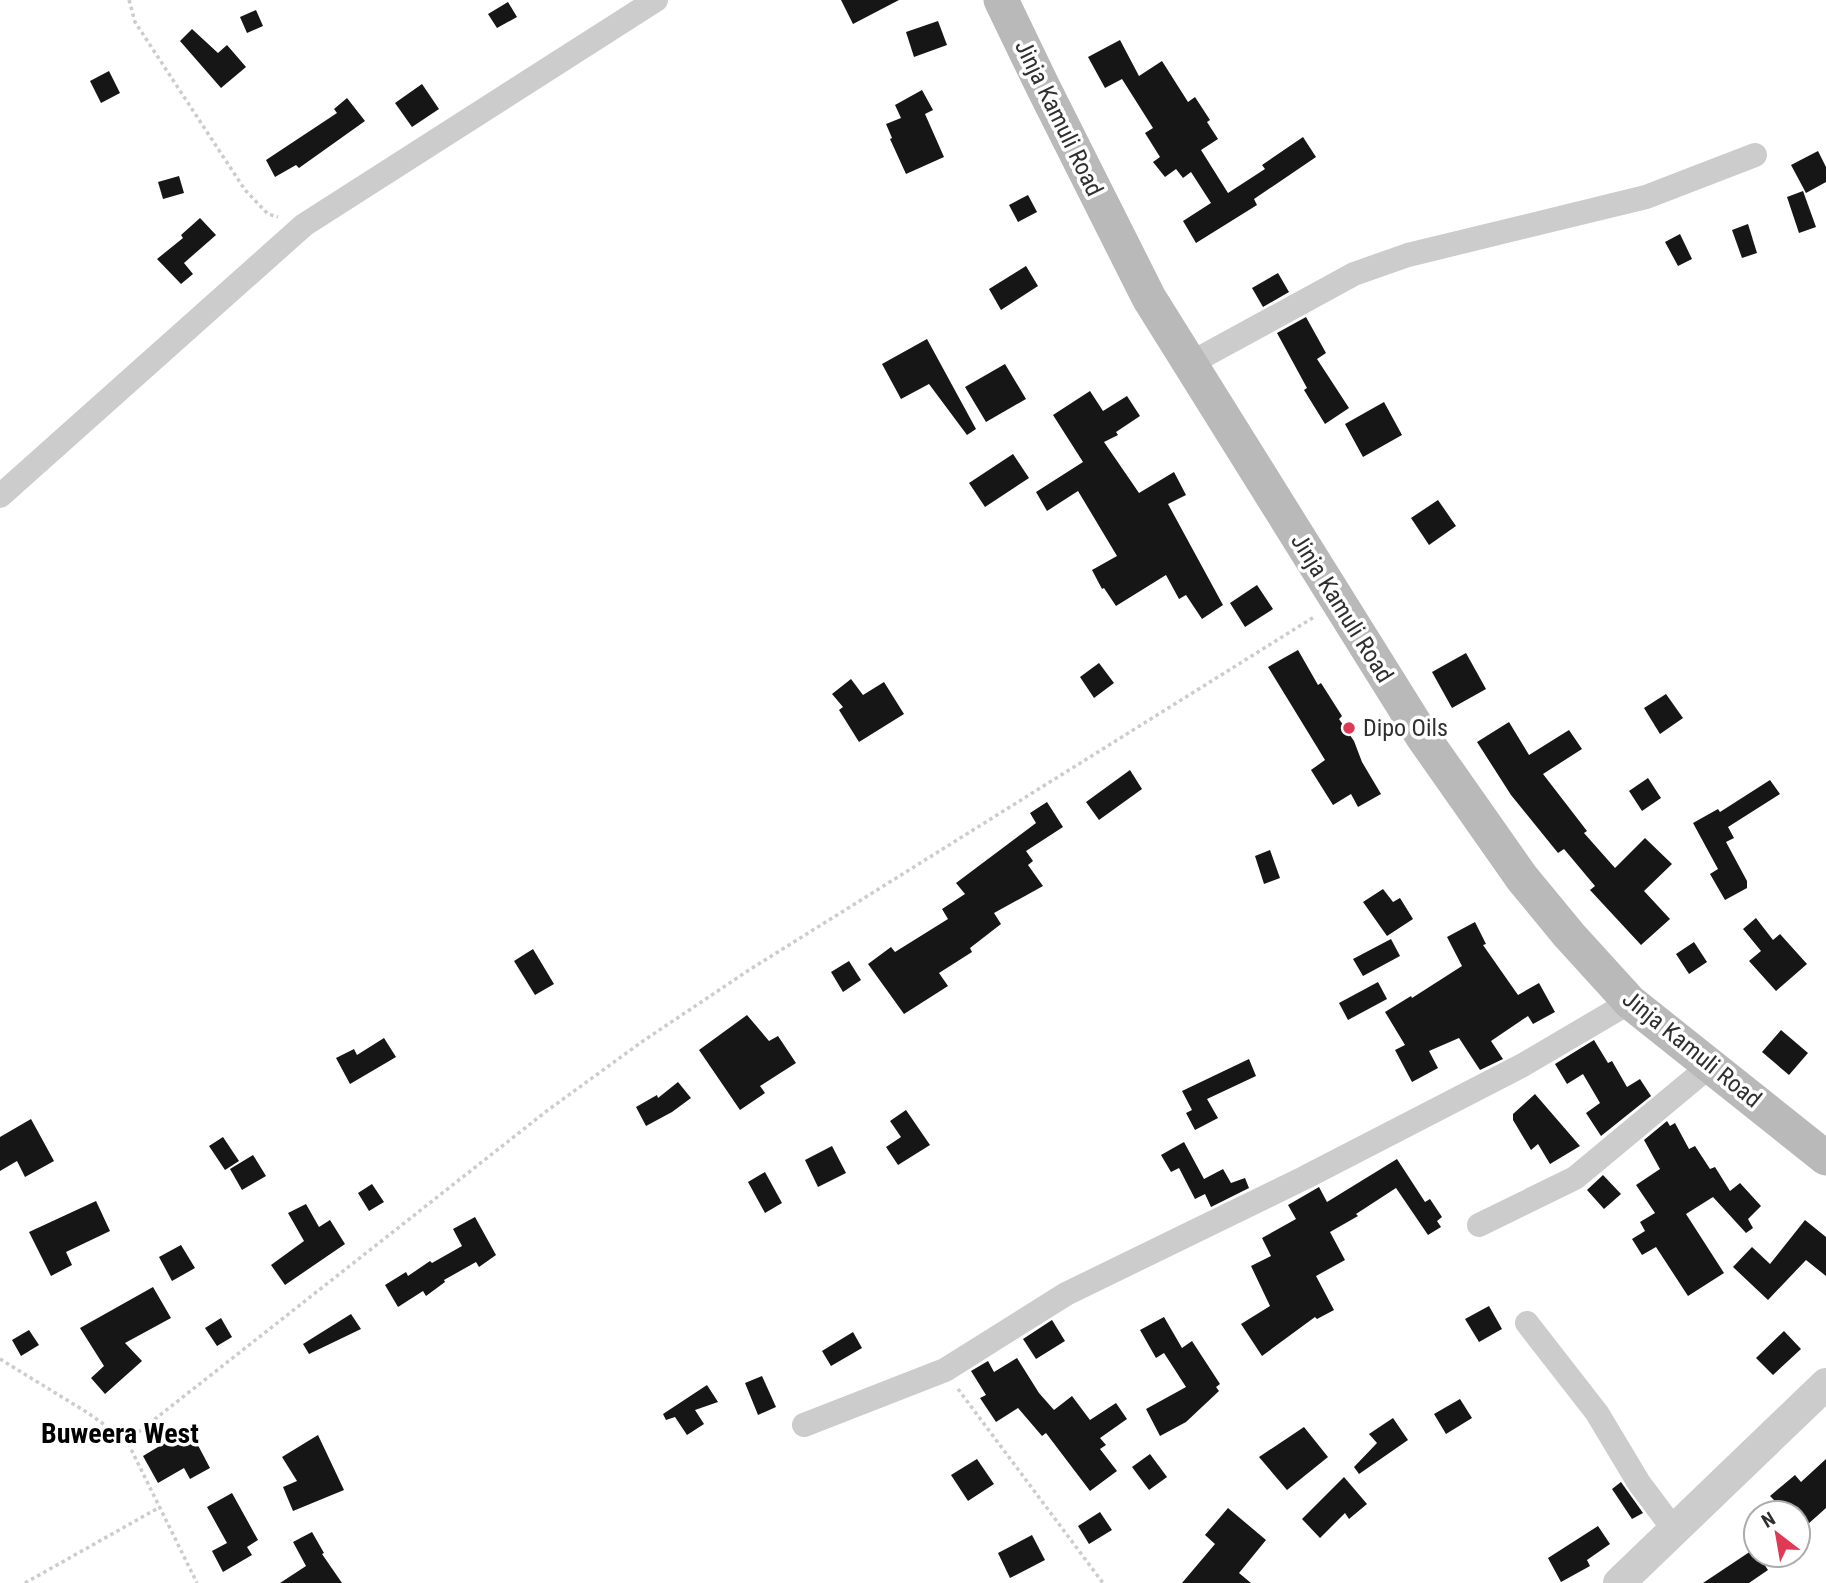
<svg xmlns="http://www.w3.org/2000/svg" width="1826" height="1583" font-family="'Roboto Condensed',sans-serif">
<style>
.building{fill:#161616}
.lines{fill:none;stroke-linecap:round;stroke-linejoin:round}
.path{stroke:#ccc;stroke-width:3.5;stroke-dasharray:3.5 3.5;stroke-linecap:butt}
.minor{stroke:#ccc;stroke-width:24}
.tertiary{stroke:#ccc;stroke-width:32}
.secondary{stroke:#b9b9b9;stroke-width:35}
.poi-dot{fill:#de3a56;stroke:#fff;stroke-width:2.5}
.labels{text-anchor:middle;stroke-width:7;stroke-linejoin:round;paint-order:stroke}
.street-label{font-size:24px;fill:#2f2f2f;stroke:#fff}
.poi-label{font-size:24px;fill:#2f2f2f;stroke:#fff;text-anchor:start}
.quarter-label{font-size:28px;font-weight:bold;fill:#000;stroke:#fff}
</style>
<rect width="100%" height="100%" fill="#fff"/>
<!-- building -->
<g class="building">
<polygon points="841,0 899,0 853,24"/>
<polygon points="508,2 517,17 497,28 488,14"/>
<polygon points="256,10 263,26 247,33 240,17"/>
<polygon points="938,21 947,45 914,57 906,32"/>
<polygon points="192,29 218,53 227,45 246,67 221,88 180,41"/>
<polygon points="1120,40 1139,76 1162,61 1188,102 1195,97 1210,120 1207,122 1218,139 1201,150 1228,193 1265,169 1262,165 1303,137 1316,157 1254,199 1257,205 1196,243 1183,221 1211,203 1191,172 1183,178 1176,169 1165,177 1153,162 1160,157 1145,133 1153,128 1122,79 1105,88 1088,57"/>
<polygon points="109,71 120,93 101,103 90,81"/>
<polygon points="422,84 439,109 412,127 395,103"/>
<polygon points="922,90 933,110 925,114 944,157 906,174 890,139 892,138 886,124 901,118 895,105"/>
<polygon points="347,98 365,121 299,168 296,165 275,177 266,160 337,113 334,109"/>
<polygon points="1818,151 1826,167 1826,182 1806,193 1791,165"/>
<polygon points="179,176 184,193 163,199 158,182"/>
<polygon points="1803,191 1816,227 1799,233 1787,197"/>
<polygon points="1028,195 1037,212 1018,222 1009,205"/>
<polygon points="200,218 216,235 184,263 193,274 181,284 157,259 183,238 181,235"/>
<polygon points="1748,224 1757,253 1742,258 1732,230"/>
<polygon points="1680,234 1692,259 1678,266 1665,242"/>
<polygon points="1026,266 1038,286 1001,310 989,289"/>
<polygon points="1278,273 1289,292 1263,307 1252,288"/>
<polygon points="1306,317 1326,353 1317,359 1349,408 1325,424 1304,390 1307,388 1277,333"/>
<polygon points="927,339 976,429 967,435 929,384 901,399 882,364"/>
<polygon points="1005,364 1026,399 986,422 965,387"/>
<polygon points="1090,391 1103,411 1127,396 1140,416 1116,432 1118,435 1104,442 1139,493 1174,472 1186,495 1168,504 1223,605 1202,619 1186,595 1179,599 1166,575 1116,606 1104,588 1102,589 1092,570 1117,556 1078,491 1047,511 1036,492 1083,462 1053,415"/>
<polygon points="1384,402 1402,435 1363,457 1345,424"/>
<polygon points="1013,454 1029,478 985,507 969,483"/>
<polygon points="1438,500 1456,526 1429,545 1411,518"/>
<polygon points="1257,585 1273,609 1245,627 1230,603"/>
<polygon points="1298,650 1318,685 1321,683 1342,716 1339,719 1354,741 1362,762 1381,794 1358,807 1351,794 1333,805 1311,770 1325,760 1268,667"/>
<polygon points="1466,653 1486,689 1452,708 1432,672"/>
<polygon points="1099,663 1114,683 1094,698 1080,677"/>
<polygon points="851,679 863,695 884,682 904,714 859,742 839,710 843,707 832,694"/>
<polygon points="1666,694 1683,718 1660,734 1644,708"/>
<polygon points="1509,722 1529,755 1569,730 1582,749 1543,774 1587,831 1584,833 1615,868 1645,838 1672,864 1644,891 1670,919 1641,945 1590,890 1595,886 1564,849 1558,853 1511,795 1477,742"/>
<polygon points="1130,770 1142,789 1099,820 1086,802"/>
<polygon points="1648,778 1661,798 1642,811 1629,791"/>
<polygon points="1770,780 1780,794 1728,827 1734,838 1726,842 1747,881 1747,888 1725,900 1710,874 1718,869 1693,823 1718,809 1720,812"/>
<polygon points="1047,802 1063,827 1026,851 1033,861 1028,865 1043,886 994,913 1001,924 970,948 972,952 939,973 948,986 904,1014 868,964 891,947 895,952 948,919 942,909 965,894 956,883 1036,823 1030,813"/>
<polygon points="1270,850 1280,878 1264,884 1255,856"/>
<polygon points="1383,889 1393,902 1400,898 1413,919 1387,936 1363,902"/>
<polygon points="1756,918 1773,940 1780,934 1807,964 1776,991 1749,961 1761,951 1743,929"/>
<polygon points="1475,922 1486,944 1483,945 1518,995 1539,983 1555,1012 1533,1024 1528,1016 1491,1041 1503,1059 1480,1070 1459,1038 1429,1051 1438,1068 1412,1082 1395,1050 1405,1045 1385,1012 1411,996 1412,998 1462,966 1447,937"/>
<polygon points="1391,939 1400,956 1363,976 1353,959"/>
<polygon points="1694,942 1707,962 1689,974 1676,954"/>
<polygon points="533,949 554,984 535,995 514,961"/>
<polygon points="849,961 861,980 843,992 831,972"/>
<polygon points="1378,982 1387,999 1348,1020 1339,1003"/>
<polygon points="747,1015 769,1041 778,1036 796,1063 760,1086 765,1093 740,1110 699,1050"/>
<polygon points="1781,1030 1808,1053 1789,1075 1762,1052"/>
<polygon points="384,1038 396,1057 350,1084 336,1058 354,1049 357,1055"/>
<polygon points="1594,1040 1608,1063 1612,1061 1627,1087 1640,1079 1651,1096 1601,1136 1586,1113 1600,1103 1583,1074 1567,1084 1555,1064"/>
<polygon points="1249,1059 1256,1076 1207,1099 1218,1118 1195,1130 1186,1113 1192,1110 1182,1091"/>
<polygon points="678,1082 691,1098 672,1112 646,1126 636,1107 657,1095 658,1098"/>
<polygon points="1535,1094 1580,1146 1550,1164 1538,1144 1531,1150 1513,1120 1513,1114"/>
<polygon points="906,1110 930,1145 898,1165 886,1147 901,1137 890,1121"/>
<polygon points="31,1119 54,1161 25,1177 17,1161 0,1171 0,1137"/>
<polygon points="1667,1121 1670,1126 1675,1123 1689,1149 1695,1146 1710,1169 1715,1167 1730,1191 1740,1183 1761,1206 1748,1219 1753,1228 1746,1233 1713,1197 1686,1214 1724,1273 1688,1296 1656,1247 1642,1255 1632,1239 1645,1231 1640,1222 1655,1213 1636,1185 1660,1169 1644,1140"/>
<polygon points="223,1137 239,1161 225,1170 209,1146"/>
<polygon points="1184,1142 1204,1179 1223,1169 1231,1183 1245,1178 1249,1188 1211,1207 1205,1194 1195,1199 1179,1168 1171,1172 1161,1155"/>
<polygon points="832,1146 846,1173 818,1187 805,1160"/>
<polygon points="253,1155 266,1176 242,1190 230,1169"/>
<polygon points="1397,1159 1425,1202 1430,1199 1442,1217 1437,1221 1441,1227 1428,1235 1396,1188 1356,1214 1358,1216 1330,1232 1345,1260 1316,1276 1334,1310 1317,1319 1315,1317 1262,1356 1241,1324 1270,1306 1251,1266 1271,1256 1262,1238 1296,1219 1288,1205 1319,1187 1327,1202"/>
<polygon points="765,1172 782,1203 765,1213 748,1182"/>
<polygon points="1603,1175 1621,1194 1604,1209 1587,1190"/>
<polygon points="372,1184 384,1202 369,1211 358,1193"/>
<polygon points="96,1201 110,1231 66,1252 72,1265 51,1276 29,1232"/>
<polygon points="306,1204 319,1227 330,1220 345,1244 285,1285 271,1265 304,1241 288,1213"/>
<polygon points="475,1217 496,1255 479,1267 476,1262 444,1280 445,1282 426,1296 423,1291 398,1307 385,1285 406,1272 408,1276 430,1261 432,1263 462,1246 453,1229"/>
<polygon points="1805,1220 1826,1237 1826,1276 1806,1260 1768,1300 1733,1267 1752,1247 1770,1264"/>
<polygon points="181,1245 195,1268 172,1281 159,1257"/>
<polygon points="153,1287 171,1318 125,1343 142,1361 105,1394 91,1378 104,1366 80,1328"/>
<polygon points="1489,1306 1502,1329 1479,1342 1465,1319"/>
<polygon points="351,1314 361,1329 309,1354 303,1344"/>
<polygon points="1164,1317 1182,1348 1192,1341 1220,1384 1216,1387 1219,1391 1186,1422 1160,1436 1146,1409 1186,1387 1164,1353 1156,1358 1140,1330"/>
<polygon points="221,1318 232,1337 217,1346 205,1328"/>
<polygon points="1052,1320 1065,1341 1036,1359 1023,1339"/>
<polygon points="29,1330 39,1345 21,1356 12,1340"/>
<polygon points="1784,1331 1801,1349 1773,1375 1756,1358"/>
<polygon points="853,1332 862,1348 831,1366 822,1351"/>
<polygon points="1017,1358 1039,1393 1054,1410 1072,1396 1090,1420 1116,1403 1127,1419 1100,1438 1106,1445 1100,1449 1117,1471 1090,1491 1046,1433 1042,1436 1018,1408 996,1422 980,1398 986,1395 971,1371 988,1361 994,1372"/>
<polygon points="762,1376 776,1407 758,1415 745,1383"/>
<polygon points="707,1385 718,1402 695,1410 704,1424 687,1435 675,1417 666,1420 663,1414"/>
<polygon points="1460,1399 1472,1418 1446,1434 1434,1414"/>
<polygon points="1393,1418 1408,1440 1359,1474 1354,1467 1377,1443 1369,1434"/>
<polygon points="1304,1427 1328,1457 1287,1490 1259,1457"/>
<polygon points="191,1432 210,1468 190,1479 184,1468 158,1483 143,1456 168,1441 169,1443"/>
<polygon points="318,1435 344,1490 293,1511 283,1487 297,1481 282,1457"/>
<polygon points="1150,1454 1167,1477 1149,1490 1132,1467"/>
<polygon points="977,1459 994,1484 968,1501 951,1475"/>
<polygon points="1826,1459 1826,1508 1798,1533 1798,1513 1762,1513 1775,1501 1770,1496 1795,1475 1801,1482"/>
<polygon points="1344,1477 1367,1504 1349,1519 1345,1513 1320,1538 1302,1519"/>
<polygon points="1621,1482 1643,1513 1632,1519 1612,1489"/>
<polygon points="232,1493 258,1540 247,1547 252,1555 223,1572 212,1551 227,1543 207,1507"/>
<polygon points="1228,1508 1266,1540 1239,1573 1251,1583 1182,1583 1215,1544 1205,1535"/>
<polygon points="1100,1512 1112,1530 1089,1544 1078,1526"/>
<polygon points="1598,1526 1610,1544 1587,1560 1590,1566 1561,1582 1548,1558"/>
<polygon points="312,1532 324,1553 322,1554 342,1583 280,1583 306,1566 293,1542"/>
<polygon points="1032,1535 1045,1560 1010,1578 998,1553"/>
<polygon points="1754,1549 1756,1555 1758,1555 1768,1570 1749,1583 1703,1583"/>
</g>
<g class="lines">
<!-- path -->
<g class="path">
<polyline points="129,0 135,22 245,190 268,214 278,217"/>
<polyline points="0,1359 88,1413 127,1441 197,1583"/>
<polyline points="958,1389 1103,1583"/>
<polyline points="127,1441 548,1110 643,1041 749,970 1314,617"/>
<polyline points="25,1583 160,1507"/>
</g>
<!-- minor -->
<g class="minor">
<polyline points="1189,364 1354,274 1408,255 1646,197 1755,155"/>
<polyline points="0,496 304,225 656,0"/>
<polyline points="1479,1225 1575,1178 1711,1065"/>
<polyline points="1527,1323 1597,1413 1639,1483 1675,1531"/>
<polyline points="804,1425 945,1370 1066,1294 1304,1178 1523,1065 1630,1002"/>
</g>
<!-- tertiary -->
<polyline class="tertiary" points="1619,1583 1826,1384"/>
<!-- secondary -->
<polyline class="secondary" points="1001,0 1043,87 1149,298 1423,737 1522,878 1569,935 1630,1002 1826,1158"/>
</g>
<!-- markers -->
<circle class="poi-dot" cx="1349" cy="728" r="7"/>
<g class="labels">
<!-- street labels -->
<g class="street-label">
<text transform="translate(1059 118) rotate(64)" y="8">Jinja Kamuli Road</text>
<text transform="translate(1342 608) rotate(58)" y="8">Jinja Kamuli Road</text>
<text transform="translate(1692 1049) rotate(39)" y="8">Jinja Kamuli Road</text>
</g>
<!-- poi labels -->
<g class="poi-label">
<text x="1363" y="736">Dipo Oils</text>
</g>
<!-- quarter labels -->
<g class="quarter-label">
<text x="120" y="1443">Buweera West</text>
</g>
</g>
<!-- north arrow -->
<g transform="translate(1777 1534) rotate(329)"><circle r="33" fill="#ffffff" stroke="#acacac" stroke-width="2"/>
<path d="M0-5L12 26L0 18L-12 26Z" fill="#de3a56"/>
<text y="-10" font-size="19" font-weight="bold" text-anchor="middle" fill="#2f2f2f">N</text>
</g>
</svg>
